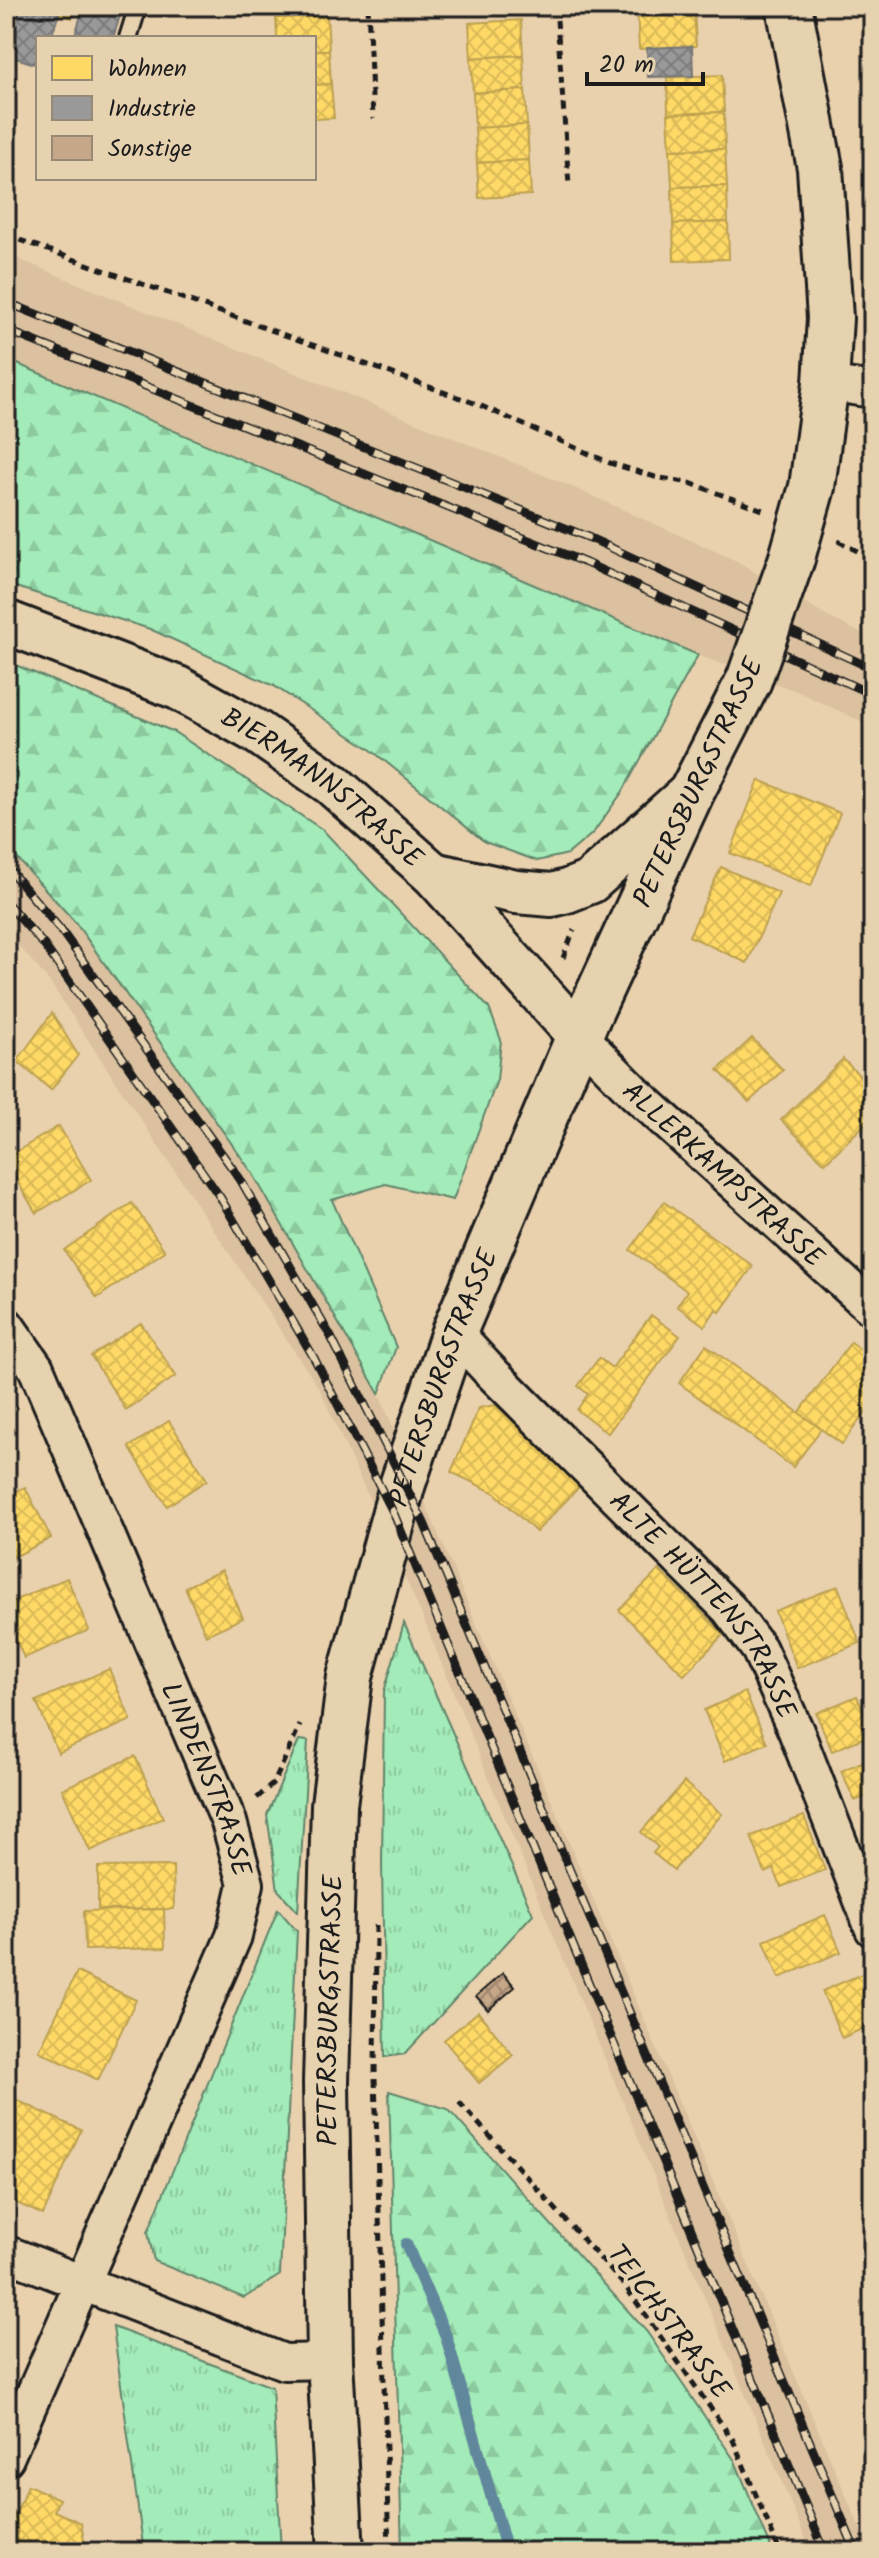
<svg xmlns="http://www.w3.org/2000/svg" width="879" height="2558" font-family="Kalam,sans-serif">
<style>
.built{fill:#dbc19f}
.grass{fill:url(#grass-tufts);stroke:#60846a;stroke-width:2}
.forest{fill:url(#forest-firs);stroke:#60846a;stroke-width:2}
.homes{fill:url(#homes-cross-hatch);stroke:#bba050;stroke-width:2}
.industry{fill:url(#industry-cross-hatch);stroke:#747474;stroke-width:2}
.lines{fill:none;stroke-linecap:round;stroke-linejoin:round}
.stream{stroke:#60879b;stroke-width:12}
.building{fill:url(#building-cross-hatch);stroke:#1c1c1c;stroke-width:2}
.service-casing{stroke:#1c1c1c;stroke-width:22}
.minor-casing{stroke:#1c1c1c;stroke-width:40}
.tertiary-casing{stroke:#1c1c1c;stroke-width:48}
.secondary-casing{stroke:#1c1c1c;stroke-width:50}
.path{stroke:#1c1c1c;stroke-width:5;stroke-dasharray:8 6;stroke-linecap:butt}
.service{stroke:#e7d2b0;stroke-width:16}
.minor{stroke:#e7d2b0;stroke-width:34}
.tertiary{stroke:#e7d2b0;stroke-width:42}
.secondary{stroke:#e7d2b0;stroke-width:44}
.rail-casing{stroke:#1c1c1c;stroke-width:9}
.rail{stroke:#e7d2b0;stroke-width:6;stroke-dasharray:18;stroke-linecap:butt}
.secondary-bridge-casing{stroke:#1c1c1c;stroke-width:50;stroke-linecap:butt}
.secondary-bridge{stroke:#e7d2b0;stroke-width:44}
.labels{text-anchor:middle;stroke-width:8;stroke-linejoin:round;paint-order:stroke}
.street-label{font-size:28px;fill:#1c1c1c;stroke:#e7d2b0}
</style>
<defs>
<pattern id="grass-tufts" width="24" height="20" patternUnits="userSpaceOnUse" patternTransform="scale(2)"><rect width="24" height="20" fill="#a3ebb8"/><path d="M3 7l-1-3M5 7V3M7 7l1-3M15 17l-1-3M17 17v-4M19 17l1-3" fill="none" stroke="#8cc99e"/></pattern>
<pattern id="forest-firs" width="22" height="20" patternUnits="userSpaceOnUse" patternTransform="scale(2)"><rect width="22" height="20" fill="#a3ebb8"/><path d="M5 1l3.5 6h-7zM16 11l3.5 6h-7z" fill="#8cc99e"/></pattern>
<pattern id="homes-cross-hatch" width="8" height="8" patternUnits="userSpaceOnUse" patternTransform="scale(2)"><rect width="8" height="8" fill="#ffd966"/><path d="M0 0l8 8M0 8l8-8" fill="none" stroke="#daba58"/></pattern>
<pattern id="industry-cross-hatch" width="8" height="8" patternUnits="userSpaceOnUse" patternTransform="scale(2)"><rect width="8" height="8" fill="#999"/><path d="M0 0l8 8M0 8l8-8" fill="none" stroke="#7c7c7c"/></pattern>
<pattern id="building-cross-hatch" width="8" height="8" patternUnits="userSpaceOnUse" patternTransform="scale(2)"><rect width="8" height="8" fill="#c6a787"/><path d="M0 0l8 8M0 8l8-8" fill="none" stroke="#a0876e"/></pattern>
</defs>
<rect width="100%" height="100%" fill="#ead1ae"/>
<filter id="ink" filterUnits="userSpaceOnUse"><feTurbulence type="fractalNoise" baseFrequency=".0125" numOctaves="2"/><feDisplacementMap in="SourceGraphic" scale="16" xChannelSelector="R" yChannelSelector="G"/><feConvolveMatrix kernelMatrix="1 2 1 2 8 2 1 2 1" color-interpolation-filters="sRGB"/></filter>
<g filter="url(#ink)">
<!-- built -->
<g class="built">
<polygon points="6,254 570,486 737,561 824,615 873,639 873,727 794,690 697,655 6,359"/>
<polygon points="6,846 75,922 253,1174 379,1394 870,2552 811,2552 549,1925 420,1611 320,1390 49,981 6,931"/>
</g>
<!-- grass -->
<g class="grass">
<polygon points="404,1623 533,1914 405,2054 385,2057 382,1864 384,1692"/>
<polygon points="299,1740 308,1741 298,1912 278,1890 267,1815"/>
<polygon points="278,1909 297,1931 280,2275 244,2298 154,2261 148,2232"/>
<polygon points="113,2327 272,2387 281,2552 144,2552"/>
</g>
<!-- forest -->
<g class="forest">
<polygon points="6,359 698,655 623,791 593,833 568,854 537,861 485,842 370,749 274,686 150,629 6,584"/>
<polygon points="6,661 174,732 323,830 489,1008 501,1040 497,1080 453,1200 386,1184 332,1200 396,1347 379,1394 253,1174 75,922 6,846"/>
<polygon points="389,2091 448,2109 647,2332 735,2461 773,2552 402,2552"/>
</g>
<!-- homes -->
<g class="homes">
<polygon points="36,6 76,6 72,18"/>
<polygon points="275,6 326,6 327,15 276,18"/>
<polygon points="637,6 694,6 696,46 639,49"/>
<polygon points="327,15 329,50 314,50 314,38 277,38 276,18"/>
<polygon points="521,20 523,55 471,58 469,23"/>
<polygon points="314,50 329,50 331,84 314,85"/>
<polygon points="523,55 525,90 473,93 471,58"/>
<polygon points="722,75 724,112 668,114 667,77"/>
<polygon points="331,84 334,118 314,119 314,85"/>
<polygon points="525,90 527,125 475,128 473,93"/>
<polygon points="724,112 725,149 670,150 668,114"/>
<polygon points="527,125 529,160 477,163 475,128"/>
<polygon points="725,149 727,186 672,187 670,150"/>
<polygon points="529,160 531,195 479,198 477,163"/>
<polygon points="727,186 728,222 673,224 672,187"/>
<polygon points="728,222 729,259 674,261 673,224"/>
<polygon points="759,780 840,813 811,886 730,853"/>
<polygon points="721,867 779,893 747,963 689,936"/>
<polygon points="52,1013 78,1055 51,1090 17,1061"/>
<polygon points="752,1038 783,1070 749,1102 718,1070"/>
<polygon points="843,1059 873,1089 873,1116 825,1163 781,1120"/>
<polygon points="59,1126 91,1180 36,1213 6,1162 6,1158"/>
<polygon points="873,1179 873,1201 862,1189"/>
<polygon points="664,1202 753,1266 720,1312 716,1309 705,1326 677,1306 687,1291 630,1250"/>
<polygon points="132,1203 165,1251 97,1298 64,1250"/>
<polygon points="651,1315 680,1336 608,1433 577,1410 588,1394 578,1386 599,1358 612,1368"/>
<polygon points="141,1323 176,1376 126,1410 91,1356"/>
<polygon points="851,1342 873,1359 873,1402 842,1444 799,1413"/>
<polygon points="706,1345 821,1429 793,1467 679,1383"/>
<polygon points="496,1405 580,1486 536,1532 495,1493 451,1472 479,1408"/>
<polygon points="169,1421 207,1480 167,1506 129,1447"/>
<polygon points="25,1487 51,1538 6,1561 6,1496"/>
<polygon points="222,1570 243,1618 206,1635 185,1587"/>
<polygon points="659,1570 724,1634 684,1675 619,1610"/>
<polygon points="67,1578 89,1630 24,1658 6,1616 6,1604"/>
<polygon points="838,1586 860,1643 797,1668 775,1611"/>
<polygon points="109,1669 131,1720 58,1753 36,1701"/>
<polygon points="745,1692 767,1743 725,1761 704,1710"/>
<polygon points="857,1696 873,1734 832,1751 816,1713"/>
<polygon points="135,1756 163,1818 90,1851 62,1789"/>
<polygon points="873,1757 873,1793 855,1801 841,1771"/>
<polygon points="684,1782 722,1814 674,1870 653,1853 658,1847 641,1832"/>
<polygon points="804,1816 825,1870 781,1887 774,1869 765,1873 751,1836"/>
<polygon points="173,1866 174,1909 98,1910 98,1867"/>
<polygon points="164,1909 165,1948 85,1950 84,1911"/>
<polygon points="825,1915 841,1952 779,1978 764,1941"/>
<polygon points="77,1972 136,2000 98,2080 39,2051"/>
<polygon points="864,1973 873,1995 873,2024 842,2038 822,1991"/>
<polygon points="478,2012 513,2055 479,2083 444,2040"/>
<polygon points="10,2097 81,2130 43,2215 6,2198 6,2105"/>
<polygon points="28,2485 59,2499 54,2511 81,2523 86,2552 6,2552 6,2536"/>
</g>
<!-- industry -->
<g class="industry">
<polygon points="20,6 36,6 59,13 51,38 38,38 38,65 6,55"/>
<polygon points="84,6 123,6 113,38 74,38"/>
<polygon points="692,46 693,76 648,77 647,48"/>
</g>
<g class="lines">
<!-- stream -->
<polyline class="stream" points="406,2244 446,2336 507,2552"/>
</g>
<!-- building -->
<polygon class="building" points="503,1973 515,1987 488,2010 476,1996"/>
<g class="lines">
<!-- service casing -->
<g class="service-casing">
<polyline id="service" points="128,38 138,6"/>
</g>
<!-- minor casing -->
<g class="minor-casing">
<g id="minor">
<polyline points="826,383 873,390"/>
<path id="s1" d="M579,1036L636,1094L873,1309"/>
<path id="s2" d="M6,1325L36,1368L229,1822L246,1884L234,1936L6,2458"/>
<path id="s3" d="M454,1332L488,1369L729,1609L759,1649L796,1731L873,1929"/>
<polyline points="6,2253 284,2362 330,2361"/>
</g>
</g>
<!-- tertiary casing -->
<g class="tertiary-casing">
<g id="tertiary">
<path id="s4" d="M6,622L178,688L257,732L332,784L433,874L579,1036"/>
<polyline points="433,874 516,892 552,895 567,891 590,882 692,791"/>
</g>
</g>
<!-- secondary casing -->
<g class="secondary-casing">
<g id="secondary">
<polyline points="789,6 820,168 830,318 826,383 812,487 792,558"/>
<path id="s5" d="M341,2552L330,2361L326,2082L334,1805L350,1677L403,1483L454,1332L579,1036L692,791L749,680"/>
</g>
</g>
<!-- path -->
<g class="path">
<polyline points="368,6 373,119"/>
<polyline points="556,6 569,185"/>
<polyline points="6,235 477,404 610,463 655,477 690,483 763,510"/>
<polyline points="838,541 873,559"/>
<polyline points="563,958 574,930"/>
<polyline points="257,1798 274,1783 300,1725"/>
<polyline points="376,1925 375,2078 389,2552"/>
<polyline points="459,2102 625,2286 733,2440 780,2552"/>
</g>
<!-- service -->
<use href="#service" class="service"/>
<!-- minor -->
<use href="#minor" class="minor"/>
<!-- tertiary -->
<use href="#tertiary" class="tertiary"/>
<!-- secondary -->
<use href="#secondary" class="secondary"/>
<!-- rail casing -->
<g class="rail-casing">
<g id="rail">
<polyline points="6,302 590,538 873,669"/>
<polyline points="6,330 586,563 873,695"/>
<polyline points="6,866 60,929 240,1179 331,1337 424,1523 856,2552"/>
<polyline points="6,902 44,945 220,1197 313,1356 394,1514 825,2552"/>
</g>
</g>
<!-- rail -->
<use href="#rail" class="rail"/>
<!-- secondary-bridge casing -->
<g class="secondary-bridge-casing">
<polyline id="secondary-bridge" points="749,680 792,558"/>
</g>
<!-- secondary-bridge -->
<use href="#secondary-bridge" class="secondary-bridge"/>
</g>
</g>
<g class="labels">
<!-- street labels -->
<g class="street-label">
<text transform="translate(697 782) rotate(-65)" y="10">PETERSBURGSTRASSE</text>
<text dy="10" stroke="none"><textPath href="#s4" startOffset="360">BIERMANNSTRASSE</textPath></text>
<text dy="10" stroke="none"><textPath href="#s1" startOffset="200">ALLERKAMPSTRASSE</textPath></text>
<text dy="10" stroke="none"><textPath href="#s5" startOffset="1190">PETERSBURGSTRASSE</textPath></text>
<text dy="10" stroke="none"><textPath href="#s3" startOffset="372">ALTE HÜTTENSTRASSE</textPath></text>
<text dy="10" stroke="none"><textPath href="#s2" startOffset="498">LINDENSTRASSE</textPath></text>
<text dy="10" stroke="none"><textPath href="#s5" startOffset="542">PETERSBURGSTRASSE</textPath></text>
<text transform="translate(670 2321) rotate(53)" y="10">TEICHSTRASSE</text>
</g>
</g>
<!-- margin -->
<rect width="879" height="2558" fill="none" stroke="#e7d2b0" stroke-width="32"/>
<rect x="16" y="16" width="847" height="2526" fill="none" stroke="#1c1c1c" stroke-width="3" filter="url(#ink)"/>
<!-- legend -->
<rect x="36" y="36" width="280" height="144" fill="#e7d2b0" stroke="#968975" stroke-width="2"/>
<rect x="52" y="56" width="40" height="24" fill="#ffd966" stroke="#968975" stroke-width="2"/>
<text x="108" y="76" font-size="24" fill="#1c1c1c">Wohnen</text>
<rect x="52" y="96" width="40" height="24" fill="#999999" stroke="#968975" stroke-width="2"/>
<text x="108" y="116" font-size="24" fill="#1c1c1c">Industrie</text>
<rect x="52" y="136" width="40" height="24" fill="#c6a787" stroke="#968975" stroke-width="2"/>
<text x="108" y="156" font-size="24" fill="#1c1c1c">Sonstige</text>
<!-- scale -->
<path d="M587 72v12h116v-12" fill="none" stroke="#1c1c1c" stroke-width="4"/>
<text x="599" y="72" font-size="24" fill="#1c1c1c" stroke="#e7d2b0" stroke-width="6" paint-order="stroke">20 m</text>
</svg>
